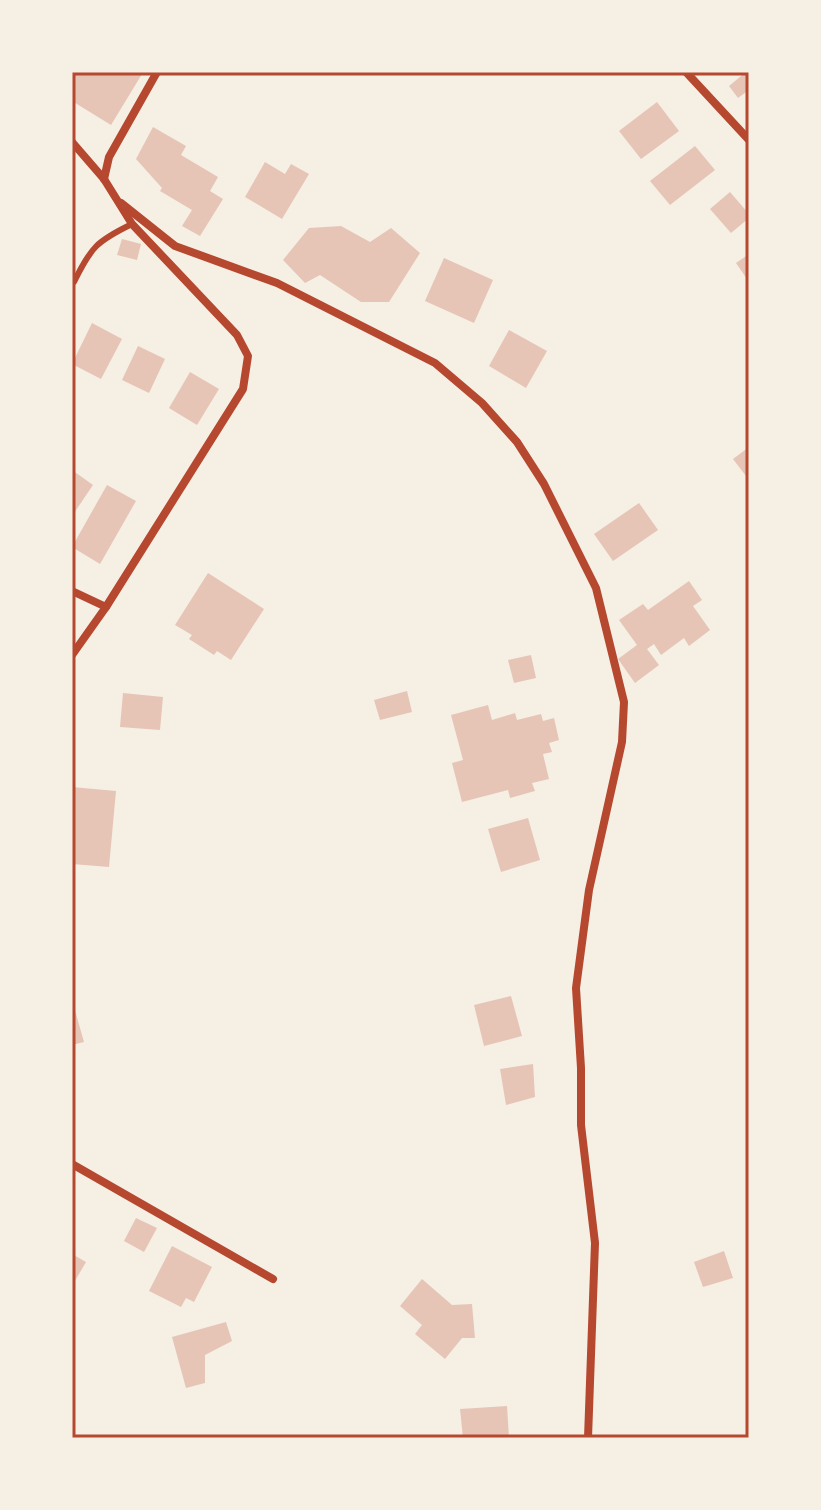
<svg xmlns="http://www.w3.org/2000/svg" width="821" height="1510" font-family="'Open Sans',sans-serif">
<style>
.building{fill:#e6c5b7}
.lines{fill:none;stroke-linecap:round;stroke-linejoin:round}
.service{stroke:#b5482f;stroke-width:6}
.minor{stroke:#b5482f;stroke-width:8}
.neatline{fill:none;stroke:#b5482f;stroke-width:3}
</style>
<rect width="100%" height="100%" fill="#f6efe4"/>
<!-- building -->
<g class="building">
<polygon points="72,72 140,72 142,74 111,125 72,101"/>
<polygon points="746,72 749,72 749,90 738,98 729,86"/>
<polygon points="657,102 679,131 641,159 619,131"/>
<polygon points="153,127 186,146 181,155 218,177 210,191 223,199 200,236 182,226 192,210 160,191 162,188 136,159"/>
<polygon points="695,146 715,170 670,205 650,181"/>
<polygon points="265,162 285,174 291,164 309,174 282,219 245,197"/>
<polygon points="730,192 749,214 749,218 731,233 710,209"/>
<polygon points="341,226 370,242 391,228 420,253 389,302 361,302 320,275 305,283 283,260 309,228"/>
<polygon points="122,239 141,244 137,260 117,255"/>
<polygon points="749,254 749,282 736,263"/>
<polygon points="444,258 493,280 474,323 425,301"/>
<polygon points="92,323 122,339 101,379 72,364"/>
<polygon points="509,330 547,351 526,388 489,366"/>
<polygon points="138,346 165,359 149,393 122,380"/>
<polygon points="190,372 219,389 197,425 169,408"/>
<polygon points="749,447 749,480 733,459"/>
<polygon points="72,470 93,485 72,516"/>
<polygon points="107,485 136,501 100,564 72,547"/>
<polygon points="639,503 658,530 613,561 594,534"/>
<polygon points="208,573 264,609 231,660 217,651 214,655 189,639 192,635 175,625"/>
<polygon points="689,581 702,600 693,606 710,630 689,646 684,638 661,655 654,644 647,649 659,665 635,683 618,659 637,645 619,620 643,604 648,610"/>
<polygon points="531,655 536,678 514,683 508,660"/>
<polygon points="407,691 412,712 380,720 374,700"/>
<polygon points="123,693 163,697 160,730 120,727"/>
<polygon points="488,705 492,720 515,713 517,720 541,714 543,721 554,718 559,740 549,743 552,752 543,754 549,779 532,783 535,791 510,798 508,790 462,802 452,763 463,760 451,715"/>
<polygon points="72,787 116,791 109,867 72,864"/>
<polygon points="528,818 540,860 501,872 488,829"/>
<polygon points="511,996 522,1036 484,1046 474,1005"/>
<polygon points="72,1000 84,1042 72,1045"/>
<polygon points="533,1064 535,1097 506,1105 500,1069"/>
<polygon points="136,1218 157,1228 144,1252 124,1241"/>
<polygon points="172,1246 212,1267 194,1302 186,1298 181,1307 149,1291"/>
<polygon points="724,1251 733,1278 703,1287 694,1262"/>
<polygon points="72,1254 86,1262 72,1286"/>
<polygon points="422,1279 452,1305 472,1304 475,1338 462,1338 445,1359 415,1334 422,1325 400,1306"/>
<polygon points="226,1322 232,1341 205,1355 205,1383 186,1388 172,1337"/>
<polygon points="507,1406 509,1438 463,1438 460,1409"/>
</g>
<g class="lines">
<!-- service -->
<path class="service" d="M74,282C91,247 97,241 132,224"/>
<!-- minor -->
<g class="minor">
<polyline points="686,72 749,140"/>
<polyline points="72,142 104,179 132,224 237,335 248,356 243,389 106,607 72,655"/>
<polyline points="104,179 109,157 157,72"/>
<polyline points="121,203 175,246 277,283 435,363 482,403 517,442 544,484 596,588 624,702 622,742 589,890 576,988 581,1068 581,1125 595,1243 588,1438"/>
<polyline points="72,591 106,607"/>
<polyline points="72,1164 273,1279"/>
</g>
</g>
<!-- border -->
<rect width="821" height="1510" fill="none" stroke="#f6efe4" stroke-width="148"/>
<rect x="74" y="74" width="673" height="1362" class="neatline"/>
</svg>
